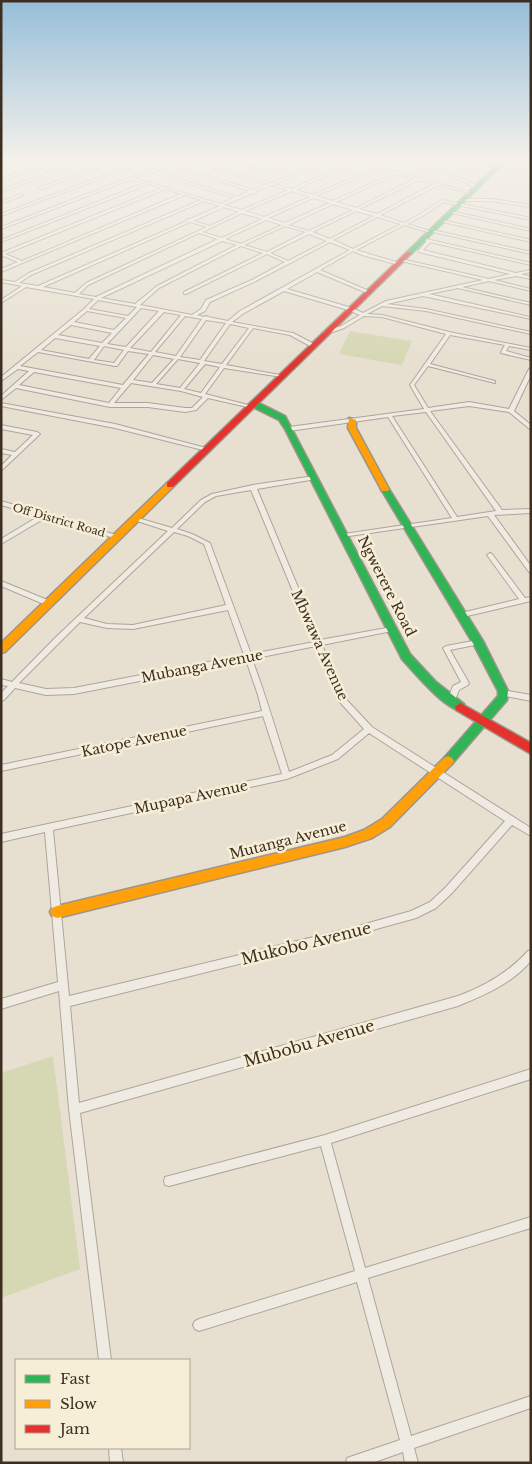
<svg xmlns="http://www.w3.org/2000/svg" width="532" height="1464" font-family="'Libre Baskerville',serif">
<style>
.green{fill:#d6d7b3}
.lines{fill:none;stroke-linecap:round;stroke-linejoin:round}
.street-casing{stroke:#ada599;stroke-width:2}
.fast-casing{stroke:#9c958a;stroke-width:3}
.slow-casing{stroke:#9c958a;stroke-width:3}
.jam-casing{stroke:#9c958a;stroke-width:3}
.street{fill:#efebe3;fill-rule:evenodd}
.fast{fill:#30b455;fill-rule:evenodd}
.slow{fill:#ff9f0a;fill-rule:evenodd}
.jam{fill:#e5322d;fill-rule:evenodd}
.labels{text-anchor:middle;stroke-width:5;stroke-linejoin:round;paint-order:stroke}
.far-street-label{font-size:11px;fill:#3d2e20;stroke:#f7eed8}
.street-label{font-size:14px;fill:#3d2e20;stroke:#f7eed8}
.near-street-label{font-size:16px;fill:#3d2e20;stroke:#f7eed8}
</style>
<rect width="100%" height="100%" fill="#e7e0d1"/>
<!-- green -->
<g class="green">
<polygon points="350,331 412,341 402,365 339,354"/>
<polygon points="53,1056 80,1269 1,1298 1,1073"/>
</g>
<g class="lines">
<!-- street casing -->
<g class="street-casing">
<g id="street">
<polygon points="4,158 10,158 1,161 1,159"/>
<polygon points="34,158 40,158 29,162 54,171 91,158 96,158 1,192 1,190 51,172 25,163 1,171 1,169"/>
<polygon points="120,158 125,158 42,189 39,188"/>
<polygon points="150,158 155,158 1,216 1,214"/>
<path d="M181,158C188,158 197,162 203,162C208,161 210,158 216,158L206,163L219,167L241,158H246L222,168L271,183L331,158H336L275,184L291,189L352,162L338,158H344L474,193L472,194L438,185L380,215L404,223L422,213L442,200L531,218V220L443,202L424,215L407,224L430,231L432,230L531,252V254L433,232L431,233L404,225L356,250L399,263V265L362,255L353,251L320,270L369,291V293H367L317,272L287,289L352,308L363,313L386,301L483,280L401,261V259L489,279L510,274L419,252V250L427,241L424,240L426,239L531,263V265L430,242L423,250L516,273L531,270V272L521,274L531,277V279L516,276L494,280L531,289V291L489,281L462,287L531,303V305L458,288L429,294L530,317L531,319L423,296L387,304L426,309L531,332V334L426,311L382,306L367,314L382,315L449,332L531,348V350L509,346L506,351L531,358V360L501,353V352L505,345L450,335L430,364L495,381V383L428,366L414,385L428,408L469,402L509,409L529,369L531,368V375L514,411L531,425V430L509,412L469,406L430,411L502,510L531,509V513L494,515L531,566V573L529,572L488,516L342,537V535L344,534L452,518L388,417L289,431L286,429L289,427L424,409L410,385L446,334L382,317L364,316L344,328L336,331L323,334V332L341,326L360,315L348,310L284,291L244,313L232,322L293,333L314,344V346H310L290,335L253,328L226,365L280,375H282V377L224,368L205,394L252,406V408L208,398L196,410L185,412L148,407H110L16,388L1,400V396L29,371L18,369L1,381V377L84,309L94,299L26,287L1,303V300L22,286L1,282V280L15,282L29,273L201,200L185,195L1,272V269L18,262L1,255V253L162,188L149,184L1,242V240L145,183L132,179L1,229V227ZM184,159L268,184L253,190L172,164ZM355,163L374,168L313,195L295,190ZM169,165L250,191L237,197L154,171ZM377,169L394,173L333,201L316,196ZM151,172L234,198L220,204L135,178ZM397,174L415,179L356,208L336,202ZM419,180L434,184L377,214L359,209ZM272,185L288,190L242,210L224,205L253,193H256V191ZM166,189L181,194L22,261L5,254ZM292,191L310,197L264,217L245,211ZM313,198L330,203L285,223L268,218ZM204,201L220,206L190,219H187V221L38,286L19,283L31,275ZM333,204L353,210L309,231L288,225ZM224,207L239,212L210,226L193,221ZM356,211L374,216L330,239L312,232ZM242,213L262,219L222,238L202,232ZM377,217L401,224L353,249L333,240ZM266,220L282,225L241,244L225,239ZM190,222L207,227L86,283L75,293L43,287ZM285,226L306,232L267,252L244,245ZM199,233L218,239L96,297L79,294L88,285ZM309,234L327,241L288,261L270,253ZM222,241L237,245L157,286L135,304L101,298ZM330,242L350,250L240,311L228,321L208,317L206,316L204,317L197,315L205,311L210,302L256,281ZM241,246L263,253L184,292V294H186L267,254L285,262L254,279L206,300L201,309L192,315L140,305L159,288ZM98,300L137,307L128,316L89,309ZM141,308L159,311L126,347L107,344ZM87,311L126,318L114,330L74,322ZM164,312L181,315L151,352L130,348ZM185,316L202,319L176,356L155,352ZM206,320L226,323L200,360L180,357ZM230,324L249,328L222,364L204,361ZM71,325L112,333L102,343L58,335ZM55,338L100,346L89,359L41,350ZM104,346L124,350L114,363L94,360ZM128,351L149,354L123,385L20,366L38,352L115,366H117ZM153,355L174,359L152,383L133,380ZM178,359L200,363L180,388L156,384ZM205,364L220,367L201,393L184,389ZM34,372L121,388L109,403L19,385ZM131,383L181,391L203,397L192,408H185L148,403H114ZM426,412L496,511L457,517L392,416Z"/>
<polygon points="271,158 276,158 252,168 249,167"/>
<polygon points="300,158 305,158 267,174 264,173"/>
<polygon points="462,158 472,158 504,163 502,164"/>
<polygon points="422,160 425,165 448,172 480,187 477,188 446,174 423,167 420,161"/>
<polygon points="25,170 28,171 1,181 1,179"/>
<polygon points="20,194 23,195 1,204 1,202"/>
<polygon points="464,199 491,199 531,205 531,207 491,201 463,201"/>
<polygon points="451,211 531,229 531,231 452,213"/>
<polygon points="442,220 531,240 531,242 443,222"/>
<polygon points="1,403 115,424 210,449 207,451 115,428 1,406"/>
<polygon points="1,425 37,432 40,434 1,471 1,466 12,455 1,453 1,449 15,452 33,435 1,429"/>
<path d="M314,476L316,477V479L257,489L320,640L392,627L395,629L392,631L322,645L344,697L372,727L531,828V836L512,825L452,893L436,908L416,918L351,936L70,1006L79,1103L458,996C485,986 508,973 528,951L531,950V961C511,984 485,995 458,1006L80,1113L111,1360H99L69,1109L59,991L1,1009V999L58,982L45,832L1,842V834L282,774L263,716L1,771V765L262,711L258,695L246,660L74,694L46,695L15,688L4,700L1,701V693L8,686L1,685V679L12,682L55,638L168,531L134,520V518H138L172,528L201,500L212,494L253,485ZM251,490L314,642L251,654L210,543L192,534L177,529L205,502L216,496ZM174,532L188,536L204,544L226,605L133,625L107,624L84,618ZM228,610L244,655L74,688L46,689L19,683L80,622L107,628L133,629ZM316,646L338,700L364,729L332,755L289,772C277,734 266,696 252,659ZM369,733L505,821L446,887L430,902L411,911L351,928L69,996L53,830L287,779L338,759Z"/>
<polygon points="1,501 120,536 121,537 118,539 45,518 1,544 1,539 39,516 1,505"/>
<polygon points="490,553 492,554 525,598 531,597 531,601 463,617 461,617 460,615 461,613 519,599 487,555"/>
<polygon points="1,581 50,601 51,603 50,605 46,605 1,586"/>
<polygon points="478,640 480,640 481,642 480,644 450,650 469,683 468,685 459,690 454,703 448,703 447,701 453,686 461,682 443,648 446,646"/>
<polygon points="503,690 531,695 531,701 500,695 499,693 500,691"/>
<polygon points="531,1069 531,1079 331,1143 365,1268 531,1217 531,1228 368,1278 411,1436 531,1396 531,1408 414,1448 418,1463 405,1463 403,1452 372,1463 346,1463 347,1458 400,1440 357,1282 199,1331 195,1329 193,1325 195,1321 199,1319 355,1271 321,1146 169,1186 165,1185 164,1181 165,1177 325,1135"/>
<polygon points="109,1448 121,1448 123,1463 110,1463"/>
</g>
</g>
<!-- fast casing -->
<g class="fast-casing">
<g id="fast">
<polygon points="504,158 509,158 411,254 407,254 407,252"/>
<path d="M251,402H257L285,416L410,654L436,682L464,704L465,707L464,710C449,715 412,670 402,659L285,429L279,420L251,406Z"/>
<polygon points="385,486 389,489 483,641 508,691 507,700 452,764 444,764 442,761 444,758 498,696 498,691 474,645 381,489"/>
</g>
</g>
<!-- slow casing -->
<g class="slow-casing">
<g id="slow">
<polygon points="349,418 356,420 356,428 389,489 388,491 382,491 381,489 348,428"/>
<polygon points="170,482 173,483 173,487 5,652 1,653 1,643 167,483"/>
<polygon points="448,756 452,758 454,761 452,764 390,827 372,838 345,847 57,918 52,916 50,912 52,908 57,906 345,837 364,830 382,819 444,758"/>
</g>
</g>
<!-- jam casing -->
<g class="jam-casing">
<g id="jam">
<polygon points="407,252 412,253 173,487 167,487 167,483"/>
<polygon points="460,703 531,743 531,754 456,710 455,707"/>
</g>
</g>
<!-- street -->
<use href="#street" class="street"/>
<!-- fast -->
<use href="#fast" class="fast"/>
<!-- slow -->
<use href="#slow" class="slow"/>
<!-- jam -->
<use href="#jam" class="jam"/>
</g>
<!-- sky -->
<linearGradient id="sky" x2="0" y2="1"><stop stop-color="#96bed9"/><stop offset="0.44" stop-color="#f4f1ea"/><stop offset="1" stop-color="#f4f1ea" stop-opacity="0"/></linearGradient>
<rect width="532" height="363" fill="url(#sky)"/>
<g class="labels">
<!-- far-street labels -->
<g class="far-street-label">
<text transform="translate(59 520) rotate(16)" y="4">Off District Road</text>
</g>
<!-- street labels -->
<g class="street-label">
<text transform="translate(387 586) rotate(63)" y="5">Ngwerere Road</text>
<text transform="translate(320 645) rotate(66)" y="5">Mbwawa Avenue</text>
<text transform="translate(202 666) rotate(-11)" y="5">Mubanga Avenue</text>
<text transform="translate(134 741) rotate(-12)" y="5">Katope Avenue</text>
<text transform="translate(191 797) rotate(-12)" y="5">Mupapa Avenue</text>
<text transform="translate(288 840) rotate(-14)" y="5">Mutanga Avenue</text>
</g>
<!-- near-street labels -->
<g class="near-street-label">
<text transform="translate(306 943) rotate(-14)" y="6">Mukobo Avenue</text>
<text transform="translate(309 1043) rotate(-16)" y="6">Mubobu Avenue</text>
</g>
</g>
<!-- border -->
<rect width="532" height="1464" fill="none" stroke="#3d2e20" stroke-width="5"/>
<!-- legend -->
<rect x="15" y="1359" width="175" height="90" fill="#f7eed8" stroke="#ada18e"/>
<rect x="25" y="1375" width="25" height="8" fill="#30b455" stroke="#ada18e"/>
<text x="60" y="1384" font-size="15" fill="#3d2e20">Fast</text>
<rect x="25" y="1400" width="25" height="8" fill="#ff9f0a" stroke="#ada18e"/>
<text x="60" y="1409" font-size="15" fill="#3d2e20">Slow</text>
<rect x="25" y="1425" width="25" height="8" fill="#e5322d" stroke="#ada18e"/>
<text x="60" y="1434" font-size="15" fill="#3d2e20">Jam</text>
</svg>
